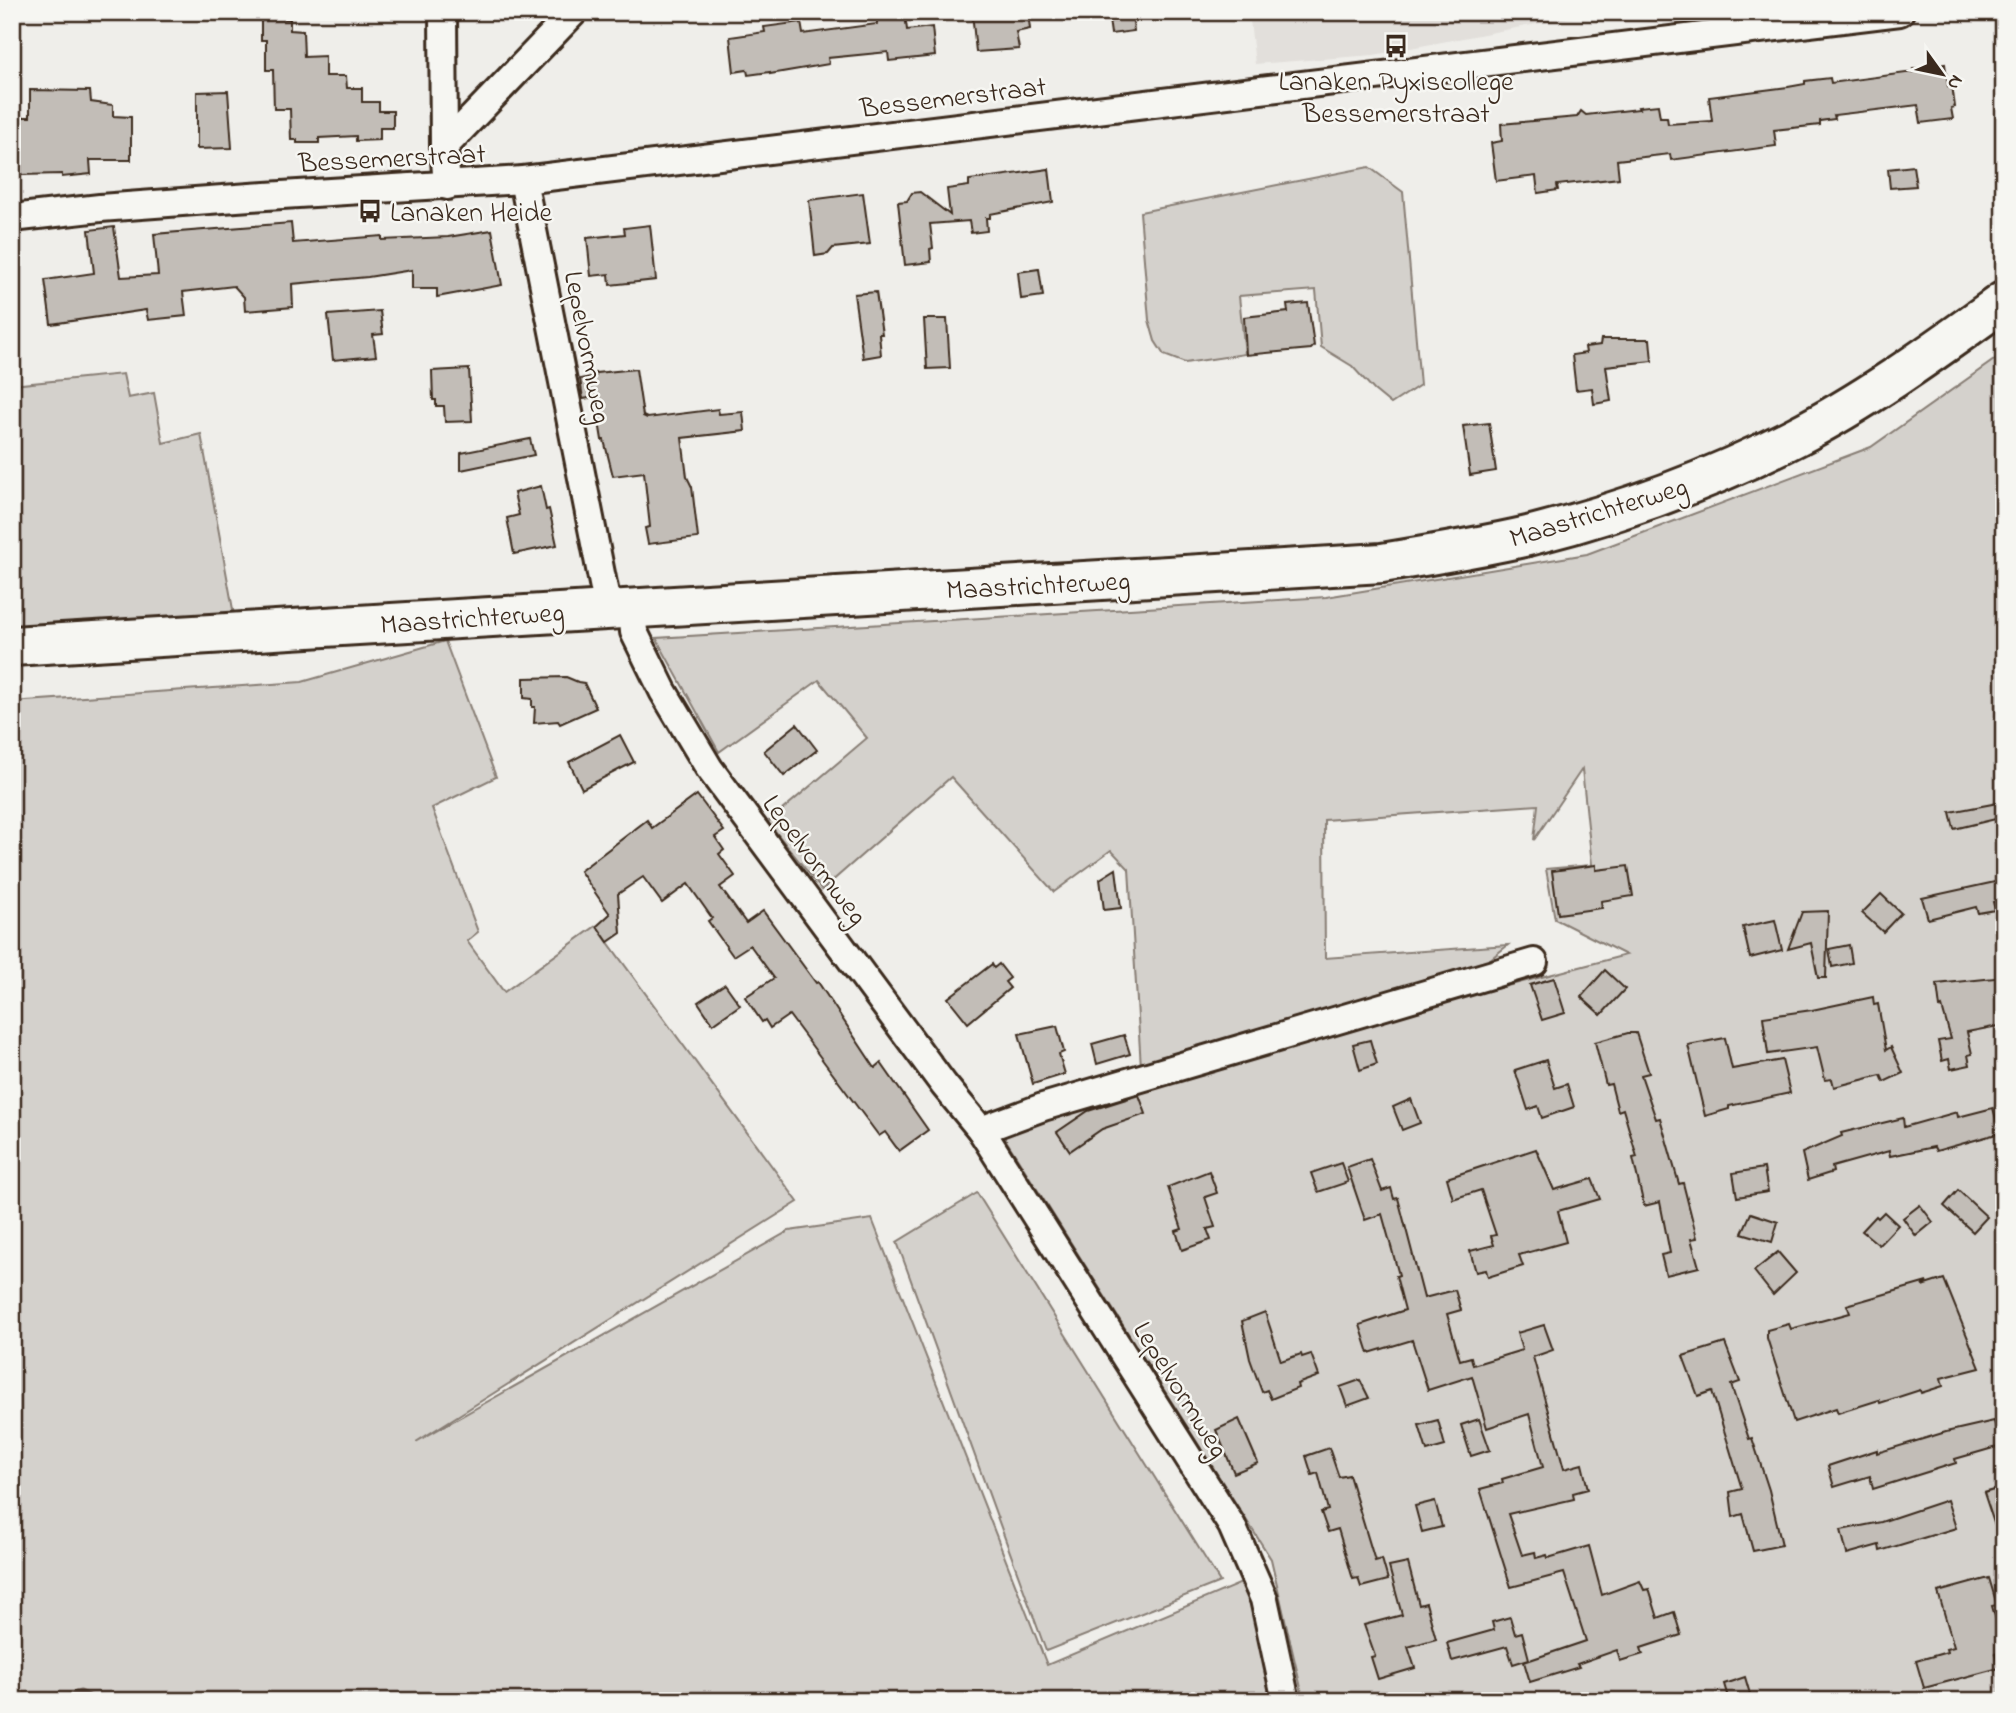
<svg xmlns="http://www.w3.org/2000/svg" width="2016" height="1713" font-family="'Indie Flower',sans-serif">
<style>
.built{fill:#e2dfdb}
.green{fill:#d4d1cc;stroke:#887e75;stroke-width:2}
.lines{fill:none;stroke-linecap:round;stroke-linejoin:round}
.stream{stroke:#81766d;stroke-width:7}
.building{fill:#c2bdb7;stroke:#3b2a1e;stroke-width:2}
.street-casing{stroke:#3b2a1e;stroke-width:32}
.secondary-casing{stroke:#3b2a1e;stroke-width:44}
.street{stroke:#f6f6f2;stroke-width:26}
.secondary{stroke:#f6f6f2;stroke-width:38}
.labels{text-anchor:middle;stroke-width:5;stroke-linejoin:round;paint-order:stroke}
.poi-label{font-size:28px;fill:#3b2a1e;stroke:#f6f6f2}
.street-label{font-size:28px;fill:#3b2a1e;stroke:#f6f6f2}
</style>
<rect width="100%" height="100%" fill="#efeeea"/>
<filter id="ink" filterUnits="userSpaceOnUse"><feTurbulence type="fractalNoise" baseFrequency=".0143" numOctaves="2"/><feDisplacementMap in="SourceGraphic" scale="14" xChannelSelector="R" yChannelSelector="G"/><feConvolveMatrix kernelMatrix="1 2 1 2 8 2 1 2 1" color-interpolation-filters="sRGB"/></filter>
<g filter="url(#ink)">
<!-- built -->
<polygon class="built" points="1249,12 1583,12 1584,15 1374,55 1255,64"/>
<!-- green -->
<g class="green">
<polygon points="1369,167 1403,192 1420,385 1391,404 1374,390 1352,366 1321,347 1316,290 1239,296 1245,354 1185,363 1164,355 1155,341 1149,320 1140,212"/>
<polygon points="2004,353 2004,1701 1304,1701 1271,1559 1002,1134 1052,1115 1265,1049 1626,955 1555,919 1546,869 1592,865 1582,769 1534,840 1538,805 1324,820 1325,958 1508,945 1479,968 1141,1067 1129,869 1111,850 1054,892 951,777 822,890 768,822 867,738 819,680 719,752 656,638 1326,597 1587,554 1871,447"/>
<polygon points="123,374 128,398 154,393 163,443 201,434 234,615 12,626 12,385"/>
<polygon points="445,641 496,777 432,808 478,932 467,941 504,992 596,926 798,1202 416,1442 789,1231 872,1219 1047,1665 1246,1581 1277,1701 12,1701 12,702 302,682"/>
<polygon points="977,1193 1220,1582 1046,1651 897,1242"/>
</g>
<g class="lines">
<!-- stream -->
<polyline class="stream" points="56,1701 80,1693 97,1701"/>
</g>
<!-- building -->
<g class="building">
<polygon points="972,12 1028,12 1030,29 1016,32 1019,49 976,52"/>
<polygon points="1108,12 1132,12 1134,31 1111,34"/>
<polygon points="905,15 907,30 932,27 935,56 889,61 888,52 828,58 829,64 770,74 770,72 748,75 747,70 734,72 730,37 765,32 764,27 801,22 803,34 877,24 877,18"/>
<polygon points="261,19 290,19 290,30 303,31 304,57 325,56 325,76 346,76 347,88 362,88 362,102 379,102 379,111 393,111 393,128 380,128 380,140 356,141 356,136 319,138 319,143 297,143 297,140 291,140 290,109 274,109 273,70 266,70 266,40 261,40"/>
<polygon points="1945,64 1948,86 1952,85 1955,107 1951,108 1953,119 1921,123 1918,105 1834,115 1835,119 1820,121 1820,125 1774,130 1776,146 1671,160 1670,154 1617,160 1619,178 1557,185 1558,190 1538,193 1536,176 1496,181 1491,143 1502,141 1501,124 1577,117 1581,111 1586,115 1639,109 1638,107 1658,105 1660,117 1667,117 1668,124 1712,121 1709,97 1788,87 1805,84 1805,81 1830,78 1831,83 1914,72 1913,69"/>
<polygon points="30,90 90,91 91,102 113,105 113,116 131,117 131,160 90,160 91,174 62,177 62,174 21,175 21,125 22,117 30,117"/>
<polygon points="228,91 232,148 197,149 197,92"/>
<polygon points="1913,166 1916,186 1890,188 1888,169"/>
<polygon points="1049,169 1053,202 990,214 990,218 986,218 987,231 971,233 969,221 930,224 933,248 930,249 931,262 905,265 898,202 907,201 912,193 920,192 950,215 947,189 969,186 969,180"/>
<polygon points="863,193 870,244 833,248 828,254 815,256 809,200"/>
<polygon points="291,223 293,243 382,236 382,240 448,237 492,230 502,285 437,297 437,289 412,289 412,270 368,277 292,284 293,307 245,311 244,297 234,286 183,292 186,316 148,320 146,310 51,324 45,280 94,273 89,230 114,227 121,277 158,275 154,234"/>
<polygon points="650,225 656,280 610,285 609,274 591,276 587,238 625,234 624,228"/>
<polygon points="1039,269 1043,296 1021,299 1018,272"/>
<polygon points="876,292 882,334 879,334 881,355 863,358 854,294"/>
<polygon points="1308,303 1314,346 1311,349 1246,355 1244,317 1288,312 1287,305"/>
<polygon points="380,311 383,334 373,335 376,356 333,360 328,315"/>
<polygon points="924,319 947,319 950,368 927,369"/>
<polygon points="1601,339 1650,339 1652,361 1606,366 1611,401 1594,404 1592,388 1576,390 1572,355 1586,353 1585,347 1600,345"/>
<polygon points="469,369 472,421 445,422 444,406 436,406 436,400 433,400 432,371"/>
<polygon points="636,369 643,416 647,418 718,409 719,414 743,412 745,431 682,438 687,477 692,487 698,538 648,544 645,528 650,527 644,472 613,476 604,440 602,440 595,397 583,399 580,379 596,376 596,373"/>
<polygon points="1489,423 1496,471 1470,475 1463,426"/>
<polygon points="530,439 534,455 461,470 461,453"/>
<polygon points="541,486 546,510 549,509 557,545 514,554 507,518 519,515 514,493"/>
<polygon points="566,677 578,682 584,683 596,708 560,724 558,721 534,723 535,707 532,707 532,699 524,698 524,678"/>
<polygon points="797,724 817,750 784,776 764,751"/>
<polygon points="620,735 634,762 582,789 569,762"/>
<polygon points="697,795 724,831 715,837 724,850 719,854 735,876 720,887 746,923 763,911 816,983 818,982 875,1068 881,1063 928,1130 899,1151 885,1132 879,1136 789,1015 770,1028 765,1020 762,1022 745,997 774,978 750,945 733,956 708,921 712,918 688,884 662,903 643,877 618,894 621,933 608,942 597,926 610,914 580,871 647,820 652,828"/>
<polygon points="2003,802 2004,817 1954,829 1950,812"/>
<polygon points="1596,865 1596,870 1628,866 1633,896 1601,901 1602,908 1558,914 1552,871"/>
<polygon points="1116,869 1121,908 1104,910 1100,879"/>
<polygon points="2004,880 2004,899 1993,902 1995,910 1978,913 1976,907 1928,919 1922,898"/>
<polygon points="1881,894 1901,913 1883,932 1862,913"/>
<polygon points="1828,911 1826,978 1818,978 1811,943 1788,949 1802,912"/>
<polygon points="1775,920 1782,950 1750,958 1743,927"/>
<polygon points="1849,945 1852,963 1832,967 1829,949"/>
<polygon points="992,964 994,968 999,964 1010,978 1005,982 1010,988 968,1023 948,998"/>
<polygon points="1605,970 1625,989 1601,1015 1581,997"/>
<polygon points="2004,977 2004,1025 1967,1032 1972,1054 1968,1055 1970,1065 1951,1069 1949,1059 1942,1061 1938,1041 1951,1039 1942,1007 1940,1008 1937,984"/>
<polygon points="1554,978 1565,1013 1542,1020 1530,985"/>
<polygon points="725,984 740,1005 713,1024 698,1002"/>
<polygon points="1873,997 1874,1005 1878,1004 1886,1050 1891,1047 1903,1073 1884,1082 1881,1075 1834,1087 1832,1079 1825,1080 1817,1047 1768,1054 1763,1017 1812,1010"/>
<polygon points="1057,1026 1064,1052 1059,1054 1065,1074 1033,1084 1019,1034"/>
<polygon points="1628,1033 1636,1033 1649,1073 1641,1075 1656,1119 1660,1118 1679,1184 1683,1183 1697,1238 1691,1239 1699,1267 1666,1275 1661,1255 1670,1253 1660,1202 1644,1206 1633,1158 1637,1157 1623,1109 1618,1111 1611,1084 1606,1085 1595,1042"/>
<polygon points="1124,1035 1130,1054 1097,1064 1092,1044"/>
<polygon points="1725,1038 1732,1069 1782,1060 1790,1093 1729,1106 1729,1109 1705,1116 1688,1045"/>
<polygon points="1370,1040 1377,1064 1360,1070 1353,1044"/>
<polygon points="1546,1060 1555,1088 1567,1084 1574,1107 1542,1118 1538,1106 1528,1110 1515,1070"/>
<polygon points="1139,1095 1146,1114 1102,1129 1070,1151 1057,1132 1088,1111"/>
<polygon points="1411,1099 1420,1123 1402,1130 1393,1107"/>
<polygon points="1993,1108 2000,1133 1936,1151 1934,1147 1890,1156 1889,1151 1832,1167 1833,1172 1808,1180 1802,1153 1842,1136 1841,1133 1903,1118 1904,1127 1957,1112 1958,1117"/>
<polygon points="1536,1149 1554,1190 1592,1179 1600,1199 1558,1211 1566,1242 1519,1255 1523,1266 1488,1277 1486,1270 1476,1272 1470,1251 1494,1245 1491,1236 1496,1235 1481,1190 1453,1199 1447,1178"/>
<polygon points="1370,1159 1382,1191 1391,1188 1394,1199 1398,1198 1424,1298 1455,1290 1461,1310 1447,1314 1460,1360 1471,1357 1473,1365 1522,1350 1517,1333 1544,1325 1553,1350 1533,1357 1564,1469 1582,1464 1588,1489 1573,1493 1574,1499 1508,1514 1522,1555 1535,1552 1536,1558 1547,1555 1548,1558 1589,1546 1602,1595 1640,1581 1644,1590 1649,1589 1658,1618 1674,1612 1681,1635 1641,1648 1643,1654 1620,1661 1617,1650 1577,1664 1579,1667 1530,1682 1524,1662 1586,1641 1564,1573 1511,1587 1480,1489 1503,1483 1502,1479 1543,1467 1529,1414 1487,1428 1472,1376 1428,1390 1412,1340 1369,1353 1360,1325 1405,1310 1396,1276 1399,1275 1382,1214 1365,1220 1347,1167"/>
<polygon points="1341,1163 1348,1182 1318,1192 1311,1173"/>
<polygon points="1764,1168 1768,1192 1737,1197 1733,1173"/>
<polygon points="1209,1171 1217,1193 1205,1197 1215,1227 1207,1229 1211,1240 1182,1250 1176,1231 1182,1229 1168,1187"/>
<polygon points="1958,1190 1987,1217 1973,1232 1944,1206"/>
<polygon points="1920,1205 1933,1222 1916,1236 1903,1218"/>
<polygon points="1884,1212 1898,1225 1879,1245 1862,1231 1876,1216 1878,1218"/>
<polygon points="1751,1213 1778,1222 1772,1242 1742,1233"/>
<polygon points="1778,1252 1796,1273 1773,1295 1754,1271"/>
<polygon points="1944,1279 1980,1368 1941,1378 1943,1386 1921,1393 1920,1390 1880,1403 1879,1400 1838,1413 1836,1408 1794,1422 1767,1338 1767,1330 1789,1324 1791,1329 1850,1313 1847,1305 1927,1282 1922,1286"/>
<polygon points="1265,1312 1281,1361 1301,1354 1302,1357 1311,1354 1319,1376 1297,1384 1298,1388 1271,1399 1267,1390 1262,1392 1250,1359 1242,1321"/>
<polygon points="1725,1343 1740,1382 1731,1385 1749,1439 1752,1438 1769,1490 1782,1545 1753,1551 1743,1514 1733,1517 1730,1492 1742,1489 1712,1391 1698,1396 1683,1356"/>
<polygon points="1360,1380 1369,1398 1347,1406 1340,1387"/>
<polygon points="1239,1419 1258,1463 1234,1473 1216,1430"/>
<polygon points="1479,1419 1490,1450 1471,1456 1461,1425"/>
<polygon points="1438,1420 1445,1446 1427,1451 1419,1425"/>
<polygon points="1994,1421 2000,1446 1955,1459 1956,1463 1873,1489 1870,1476 1834,1487 1828,1466 1877,1450 1877,1453 1946,1432"/>
<polygon points="1329,1448 1339,1477 1349,1475 1375,1561 1382,1559 1388,1580 1361,1587 1358,1578 1353,1579 1338,1529 1328,1532 1321,1512 1328,1510 1318,1473 1312,1475 1306,1456"/>
<polygon points="2004,1487 2004,1541 2000,1541 1984,1493"/>
<polygon points="1947,1500 1956,1528 1880,1551 1879,1545 1847,1554 1841,1530 1881,1522"/>
<polygon points="1435,1501 1442,1527 1422,1532 1415,1506"/>
<polygon points="1408,1563 1419,1605 1426,1603 1436,1639 1408,1647 1415,1668 1378,1679 1371,1657 1375,1656 1364,1625 1402,1615 1389,1567"/>
<polygon points="1989,1578 1997,1605 1992,1606 2004,1647 2004,1651 1995,1654 1999,1668 1924,1688 1916,1661 1947,1652 1946,1649 1954,1647 1938,1592"/>
<polygon points="1510,1617 1515,1634 1522,1632 1529,1659 1513,1664 1507,1646 1452,1661 1447,1643 1494,1630 1492,1622"/>
<polygon points="1745,1677 1752,1701 1729,1701 1724,1684"/>
</g>
<g class="lines">
<!-- street casing -->
<g class="street-casing">
<g id="street">
<polyline points="443,12 444,147 447,186"/>
<polyline points="444,147 574,12"/>
<polyline points="523,180 608,609"/>
<polyline points="12,218 100,208 250,197 523,180 1900,12"/>
<polyline points="632,607 634,632 663,691 709,768 944,1085 981,1130 1232,1526 1264,1599 1286,1701"/>
<polyline points="981,1130 1043,1107 1534,962"/>
</g>
</g>
<!-- secondary casing -->
<g class="secondary-casing">
<path id="secondary" d="M12,646L1382,563C1431,555 1480,547 1528,536C1620,513 1711,480 1795,437C1869,399 1937,349 2004,301"/>
</g>
<!-- street -->
<use href="#street" class="street"/>
<!-- secondary -->
<use href="#secondary" class="secondary"/>
</g>
</g>
<!-- icons -->
<defs>
<g id="bus-bare" transform="scale(1.89)"><path d="M-5-6H5V4H4V6H2V4H-2V6H-4V4H-5ZM-3.5-4V0h7V-4ZM-3.5 1.2v1.5H-2V1.2ZM2 1.2v1.5H3.5V1.2Z" fill="#3b2a1e" stroke="#f6f6f2" stroke-width="2.5" paint-order="stroke"/></g>
</defs>
<g fill-rule="evenodd">
<use href="#bus-bare" x="1396" y="46"/>
<use href="#bus-bare" x="370" y="211"/>
</g>
<g class="labels">
<!-- poi labels -->
<g class="poi-label">
<text x="1396" y="90">Lanaken Pyxiscollege<tspan x="1396" dy="32">Bessemerstraat</tspan></text>
<text x="390" y="221" text-anchor="start">Lanaken Heide</text>
</g>
<!-- street labels -->
<g class="street-label">
<text transform="translate(953 96) rotate(-7)" y="10">Bessemerstraat</text>
<text transform="translate(392 157) rotate(-3)" y="10">Bessemerstraat</text>
<text transform="translate(589 347) rotate(79)" y="10">Lepelvormweg</text>
<text transform="translate(1598 511) rotate(-17)" y="10">Maastrichterweg</text>
<text transform="translate(1038 584) rotate(-3)" y="10">Maastrichterweg</text>
<text transform="translate(472 617) rotate(-4)" y="10">Maastrichterweg</text>
<text transform="translate(816 859) rotate(53)" y="10">Lepelvormweg</text>
<text transform="translate(1182 1389) rotate(58)" y="10">Lepelvormweg</text>
</g>
</g>
<!-- margin -->
<rect width="2016" height="1713" fill="none" stroke="#f6f6f2" stroke-width="42"/>
<rect x="21" y="21" width="1974" height="1671" fill="none" stroke="#3b2a1e" stroke-width="2.5" filter="url(#ink)"/>
<!-- north arrow -->
<g transform="translate(1942 74) rotate(123)" stroke="#f6f6f2" stroke-width="5" paint-order="stroke">
<path d="M0-5L12 26L0 18L-12 26Z" fill="#3b2a1e"/>
<text y="-10" font-size="19" font-weight="bold" text-anchor="middle" fill="#3b2a1e">N</text>
</g>
</svg>
